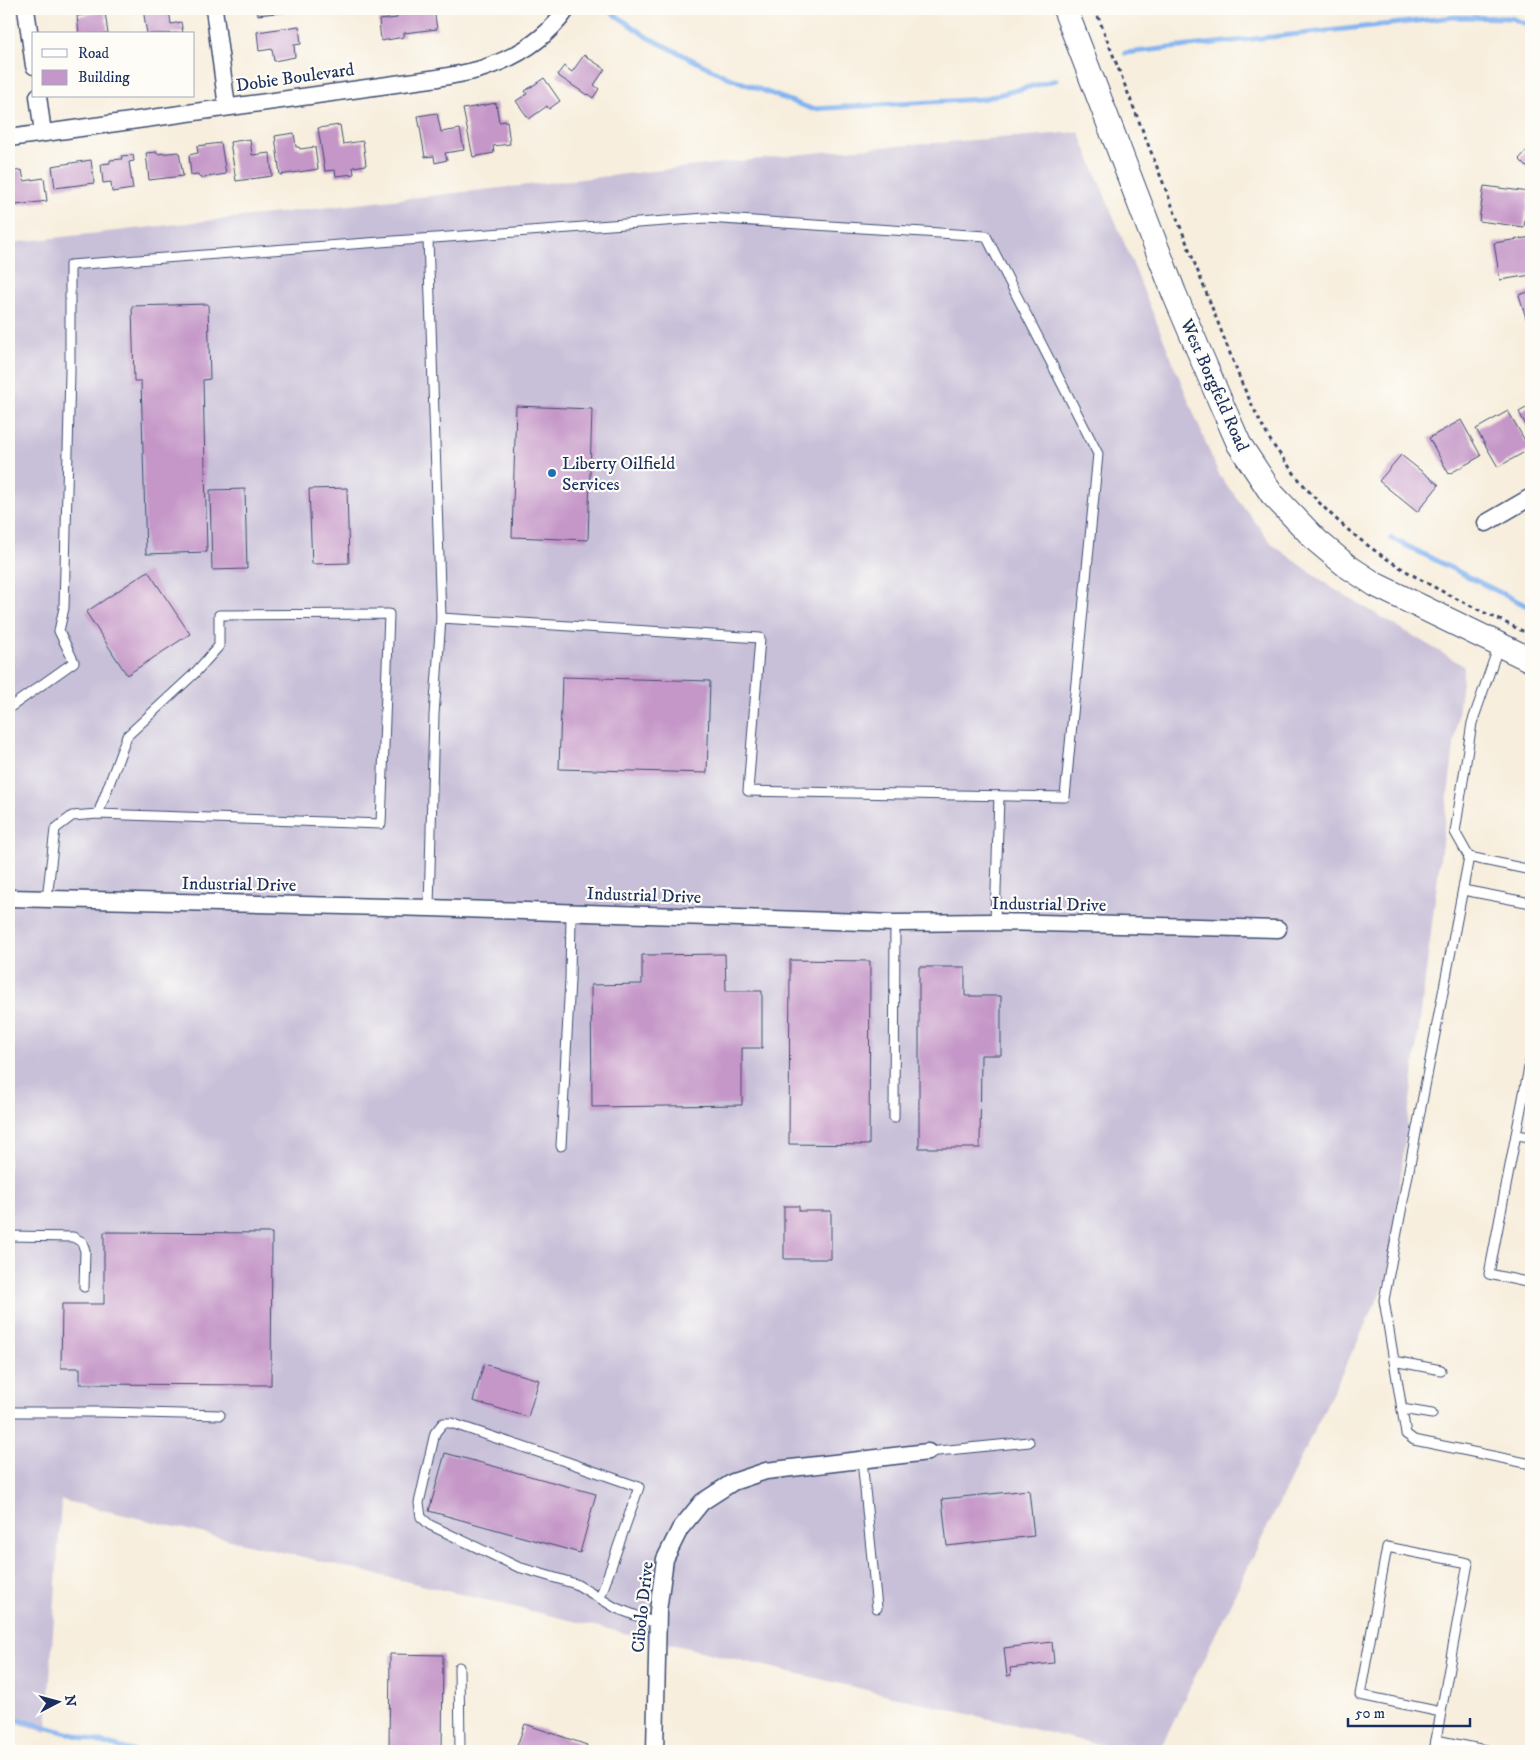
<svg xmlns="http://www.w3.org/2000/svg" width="1540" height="1760" font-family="'IM FELL DW Pica',serif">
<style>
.industrial{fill:#c8bfd8}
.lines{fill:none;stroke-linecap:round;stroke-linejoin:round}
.stream{stroke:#84b4f0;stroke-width:5}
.building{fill:#c597c8}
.lane-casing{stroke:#3c4c71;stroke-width:11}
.street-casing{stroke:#3c4c71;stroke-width:19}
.secondary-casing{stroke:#3c4c71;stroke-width:26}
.path{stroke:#3c4c71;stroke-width:3;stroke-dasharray:4 4;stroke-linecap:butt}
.lane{stroke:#fff;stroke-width:9}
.street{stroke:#fff;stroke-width:16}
.secondary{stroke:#fff;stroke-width:24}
.poi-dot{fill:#1f6fb2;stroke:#fdfcf7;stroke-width:2}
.labels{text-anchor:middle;stroke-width:4.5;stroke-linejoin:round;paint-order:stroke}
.street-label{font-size:18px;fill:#1b2f5e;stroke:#fdfcf7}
.poi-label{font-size:18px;fill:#1b2f5e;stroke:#fdfcf7;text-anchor:start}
</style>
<rect width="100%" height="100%" fill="#fdfcf7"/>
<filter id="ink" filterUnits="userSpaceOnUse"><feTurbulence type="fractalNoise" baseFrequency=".02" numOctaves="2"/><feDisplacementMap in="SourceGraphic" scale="10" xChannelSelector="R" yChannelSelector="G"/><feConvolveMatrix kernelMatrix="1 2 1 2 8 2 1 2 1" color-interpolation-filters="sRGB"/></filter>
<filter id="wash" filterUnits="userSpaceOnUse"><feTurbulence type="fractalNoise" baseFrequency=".0096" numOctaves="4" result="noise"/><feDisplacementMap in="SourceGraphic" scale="20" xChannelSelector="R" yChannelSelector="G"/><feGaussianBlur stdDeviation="1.12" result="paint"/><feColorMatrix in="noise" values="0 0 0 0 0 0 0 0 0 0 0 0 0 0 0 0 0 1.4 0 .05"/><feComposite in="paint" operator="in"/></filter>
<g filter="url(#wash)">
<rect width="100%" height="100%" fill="#f7eedd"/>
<!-- industrial -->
<polygon class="industrial" points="1079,132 1219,475 1273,545 1334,589 1464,666 1388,1278 1159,1751 1125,1751 61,1500 47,1732 9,1721 9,243 831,151"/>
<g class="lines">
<!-- stream -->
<g class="stream">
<polyline points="607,9 647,37 727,77 812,109 982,99 1056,80"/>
<polyline points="1125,53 1454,17 1511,18 1531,26"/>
<polyline points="1391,538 1531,608"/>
<polyline points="9,1717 133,1751"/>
</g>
</g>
<g id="blocks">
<!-- building -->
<g class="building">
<polygon points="143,9 169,9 171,24 181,22 183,33 147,34"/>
<polygon points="257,9 293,9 293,11 258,15"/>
<polygon points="395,9 434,9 437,29 404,33 404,37 381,41 379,20 397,18"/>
<polygon points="105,12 108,34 79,34 77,16"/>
<polygon points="299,26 301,44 294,45 295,57 274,61 272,49 259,51 257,32"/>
<polygon points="584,55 605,69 594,85 599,89 593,98 588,94 587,95 557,75 564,66 572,72"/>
<polygon points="544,78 560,101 549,109 547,106 529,119 516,101 527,94 525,91"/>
<polygon points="496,103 499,122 507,121 510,144 493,146 494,153 473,157 463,109"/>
<polygon points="437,113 441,132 460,129 464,150 445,153 447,160 435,163 434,156 425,157 418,116"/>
<polygon points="340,125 343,144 363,141 366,165 353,167 354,174 336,176 335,170 325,171 318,128"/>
<polygon points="294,133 296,147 299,147 300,149 315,147 318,169 280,175 275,136"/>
<polygon points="250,139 252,155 270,153 272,176 236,181 230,142"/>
<polygon points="221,143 226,174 201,178 201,176 199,177 198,174 191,175 189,155 198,153 197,146"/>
<polygon points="1531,146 1531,171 1519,159"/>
<polygon points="157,152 157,154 179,152 183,176 149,180 146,153"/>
<polygon points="133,155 134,161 129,162 133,189 112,192 111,182 103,183 101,164 110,163 110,160 122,159 121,156"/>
<polygon points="91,160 94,183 55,188 52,166"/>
<polygon points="22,170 24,181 44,178 47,201 16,205 11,172"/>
<polygon points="1484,186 1529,192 1524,227 1479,221"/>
<polygon points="1531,237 1531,275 1500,280 1494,243"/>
<polygon points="1531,291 1531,335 1519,295"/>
<polygon points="208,304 210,379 203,380 207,552 146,554 141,381 134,381 132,306"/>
<polygon points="1531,405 1531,435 1519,412"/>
<polygon points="516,406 592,409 588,540 512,537"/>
<polygon points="1508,411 1530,449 1498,467 1476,429"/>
<polygon points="1461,420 1481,456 1449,474 1429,438"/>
<polygon points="1401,455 1439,485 1417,512 1379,481"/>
<polygon points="347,488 349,563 312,564 309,489"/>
<polygon points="245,489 247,569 212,570 210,490"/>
<polygon points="148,571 190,634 127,675 86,612"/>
<polygon points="562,677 710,681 707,773 559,769"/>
<polygon points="725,954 726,991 762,991 762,1048 742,1048 742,1105 592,1107 591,985 642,984 642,955"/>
<polygon points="790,960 870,961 869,1145 789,1144"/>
<polygon points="919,967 965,967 965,996 1001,996 1001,1055 981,1055 980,1148 919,1148"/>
<polygon points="784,1206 799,1206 799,1211 831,1211 831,1259 784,1259"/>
<polygon points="104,1232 272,1233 271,1385 80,1384 80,1368 61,1368 62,1304 104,1304"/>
<polygon points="484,1364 539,1380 528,1417 473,1401"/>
<polygon points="445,1453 596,1494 580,1553 429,1511"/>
<polygon points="1029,1490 1034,1536 947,1546 942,1499"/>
<polygon points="1052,1642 1054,1663 1010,1668 1011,1675 1007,1676 1004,1648"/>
<polygon points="390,1654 443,1655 442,1751 389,1751"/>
<polygon points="525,1724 587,1745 584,1751 515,1751"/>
</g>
</g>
</g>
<g filter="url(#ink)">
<use href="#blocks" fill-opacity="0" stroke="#3c4c71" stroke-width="1"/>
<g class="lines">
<!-- lane casing -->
<g class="lane-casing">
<g id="lane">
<polyline points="428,239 441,618"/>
<polyline points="1499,645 1472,723 1455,832 1469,857 1384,1300 1406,1434 1414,1440 1531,1464"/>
<polyline points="9,708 74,662 59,631 64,608 70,372 70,265 706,218 986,236 1098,454 1065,797 748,791 760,638 441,618 434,715 429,908"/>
<polyline points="1469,857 1531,870"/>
<polyline points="1463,890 1531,903"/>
<polyline points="47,899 55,829 72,816 98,814 381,824 389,614 219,615 219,646 194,674 127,736 98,814"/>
<polyline points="995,922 999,796"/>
<polyline points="1531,1057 1489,1274 1531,1283"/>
<polyline points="894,1118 895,923"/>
<polyline points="1516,1135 1531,1137"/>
<polyline points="561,1146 570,980 571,913"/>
<polyline points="9,1236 73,1237 82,1242 85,1251 84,1287"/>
<polyline points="1394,1361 1441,1370"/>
<polyline points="1402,1409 1432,1414"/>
<polyline points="9,1412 104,1412 220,1415"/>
<polyline points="928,1452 1029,1442"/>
<polyline points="862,1460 877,1608"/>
<polyline points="600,1598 639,1487 553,1457 451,1423 443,1423 435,1433 419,1503 421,1517 430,1525 518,1567 576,1584 616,1608 658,1624"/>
<polyline points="459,1667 460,1751"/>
<polyline points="1441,1712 1360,1695 1387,1547 1468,1563 1436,1740 1490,1751"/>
<polyline points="1434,1751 1436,1740"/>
</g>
</g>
<!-- street casing -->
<g class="street-casing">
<g id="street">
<polyline points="26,9 34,66"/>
<polyline points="214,9 227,107"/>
<polyline points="38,96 43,133"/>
<path d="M9,138L438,78C453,75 469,73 484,68C517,57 547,38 567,9"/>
<polyline points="1486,523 1531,497"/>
<polyline points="9,898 429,908 895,923 995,922 1278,929"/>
<polyline points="655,1751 658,1611 665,1559 680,1529 702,1502 733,1482 766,1471 928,1452"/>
</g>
</g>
<!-- secondary casing -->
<g class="secondary-casing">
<polyline id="secondary" points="1065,9 1174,293 1221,403 1239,444 1272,494 1317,541 1347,566 1376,585 1531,660"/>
</g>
<!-- path -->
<path class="path" d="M1095,9L1242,384C1251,402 1259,421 1269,438C1275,449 1284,459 1291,469C1355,555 1438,590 1531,635"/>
<!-- lane -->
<use href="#lane" class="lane"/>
<!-- street -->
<use href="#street" class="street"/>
<!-- secondary -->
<use href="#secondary" class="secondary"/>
</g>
</g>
<!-- markers -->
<circle class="poi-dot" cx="552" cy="473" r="5"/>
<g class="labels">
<!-- street labels -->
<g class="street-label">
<text transform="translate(295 77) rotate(-8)" y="6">Dobie Boulevard</text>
<text transform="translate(1215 385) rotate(66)" y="6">West Borgfeld Road</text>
<text transform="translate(239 884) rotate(1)" y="6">Industrial Drive</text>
<text transform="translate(644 895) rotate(2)" y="6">Industrial Drive</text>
<text transform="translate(1049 904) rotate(1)" y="6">Industrial Drive</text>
<text transform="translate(642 1607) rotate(-84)" y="6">Cibolo Drive</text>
</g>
<!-- poi labels -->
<g class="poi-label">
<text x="562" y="469">Liberty Oilfield<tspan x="562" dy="21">Services</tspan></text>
</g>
</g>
<!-- margin -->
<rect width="1540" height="1760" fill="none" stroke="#fdfcf7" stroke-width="30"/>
<!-- legend -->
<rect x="32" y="32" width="162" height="65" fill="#fdfcf7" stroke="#a3aaba"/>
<rect x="42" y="49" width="25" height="8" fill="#ffffff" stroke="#a3aaba"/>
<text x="78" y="58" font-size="15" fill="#1b2f5e">Road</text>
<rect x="42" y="70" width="25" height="15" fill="#c597c8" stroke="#a3aaba"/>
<text x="78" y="82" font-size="15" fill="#1b2f5e">Building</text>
<!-- north arrow -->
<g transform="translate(58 1702) rotate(84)" stroke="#fdfcf7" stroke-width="4" paint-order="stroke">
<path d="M0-4L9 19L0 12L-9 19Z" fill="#1b2f5e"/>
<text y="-8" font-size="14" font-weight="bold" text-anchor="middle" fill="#1b2f5e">N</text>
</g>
<!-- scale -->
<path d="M1348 1718v8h122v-8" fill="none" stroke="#1b2f5e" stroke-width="2.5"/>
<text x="1355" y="1718" font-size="15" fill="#1b2f5e" stroke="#fdfcf7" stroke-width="4" paint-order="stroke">50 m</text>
</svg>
